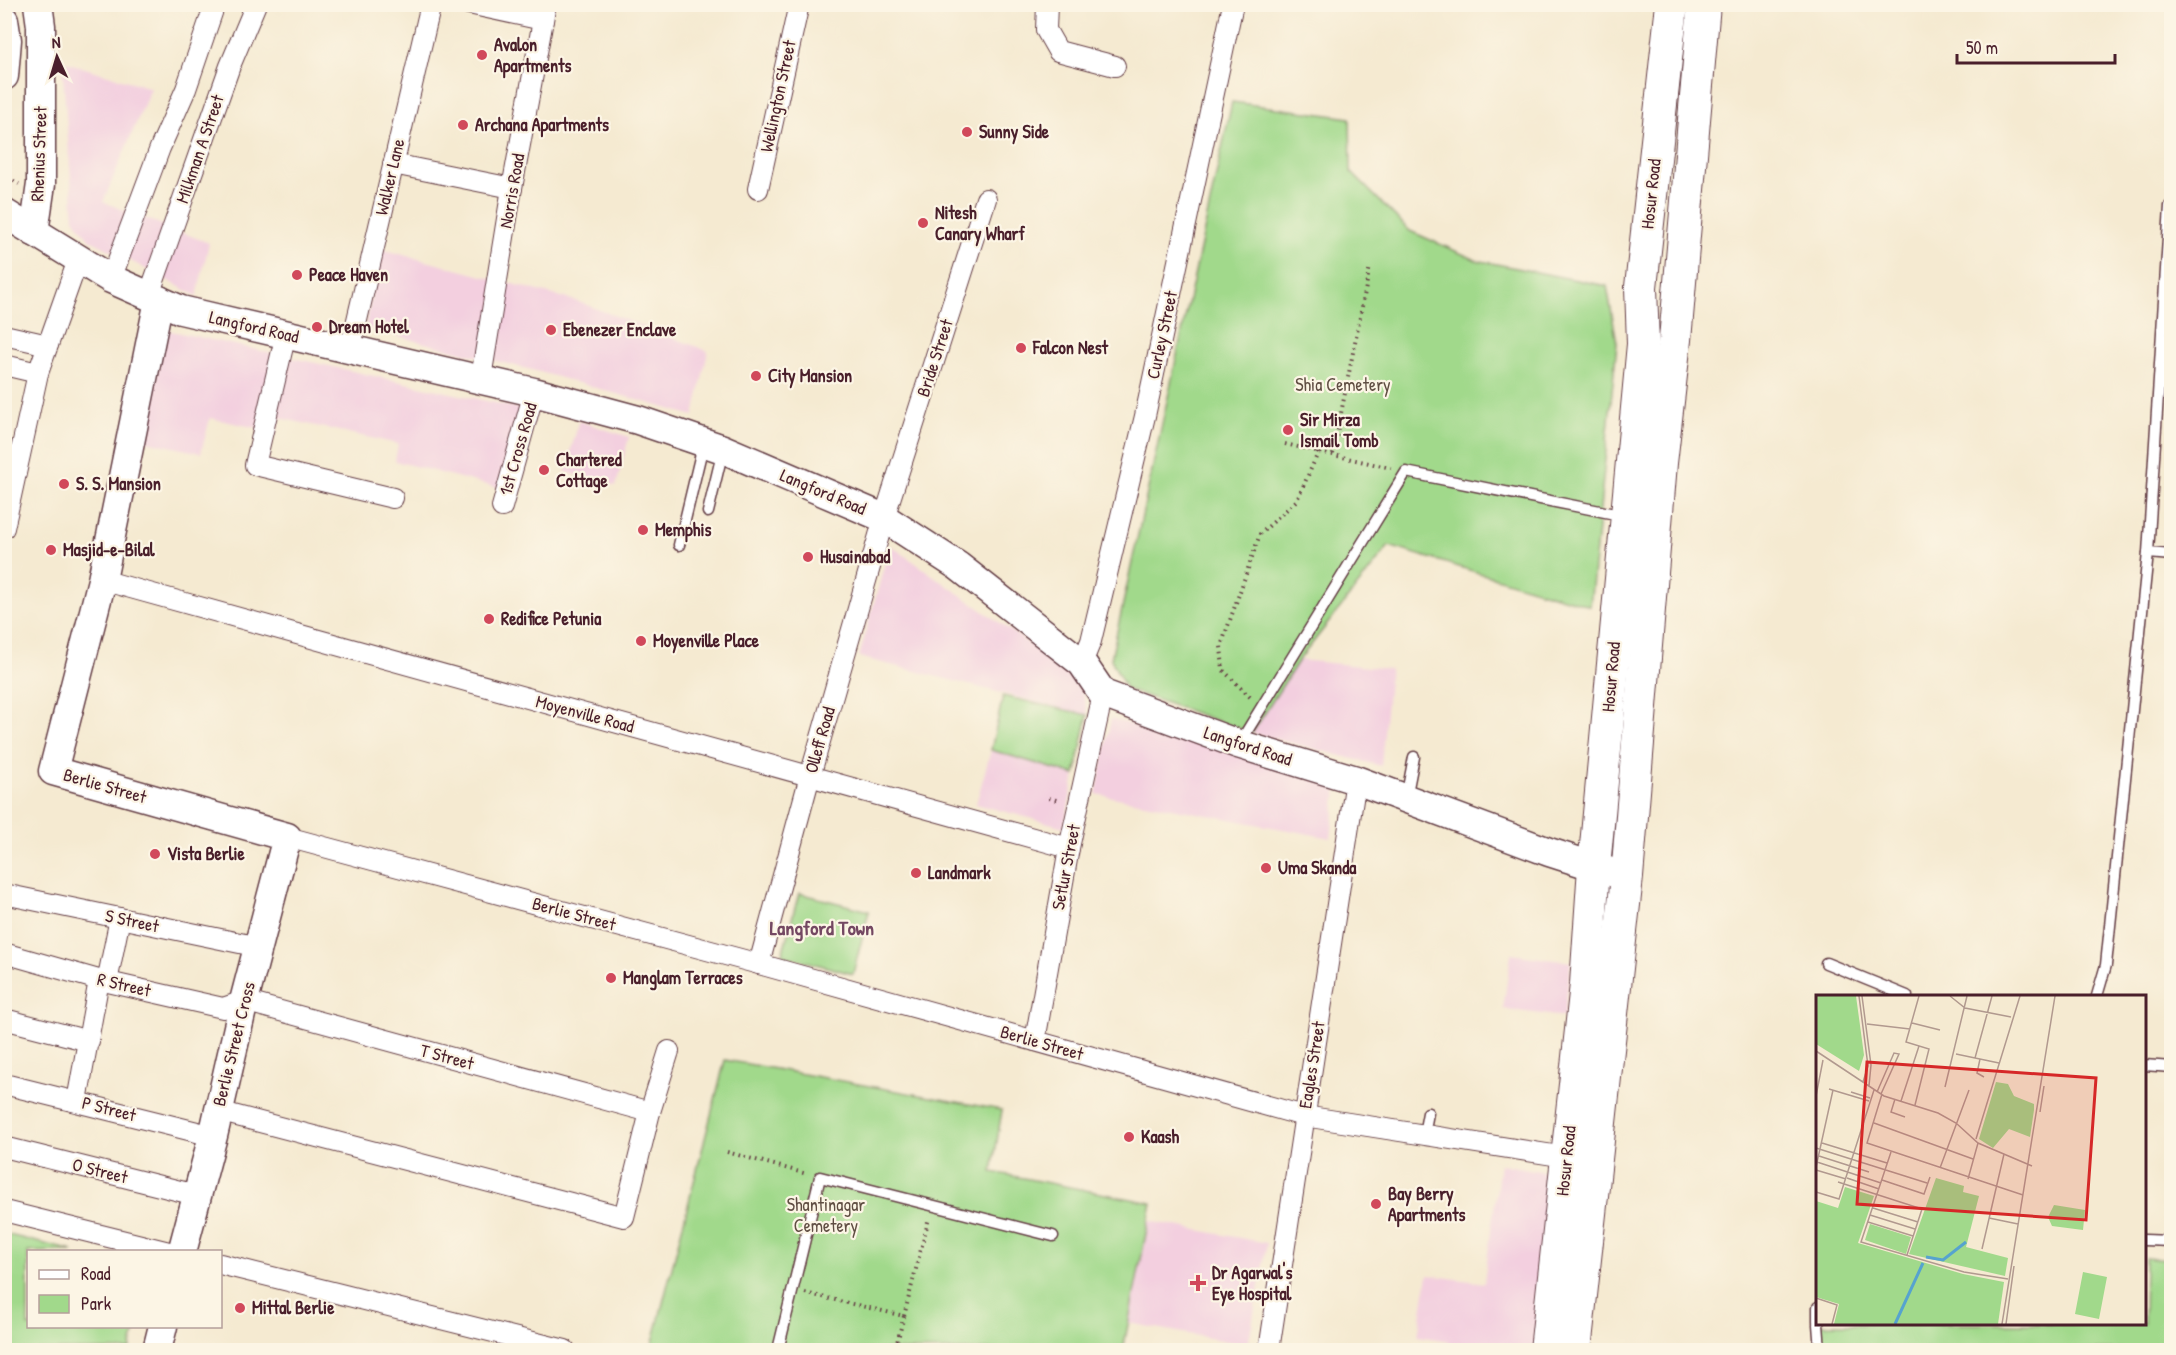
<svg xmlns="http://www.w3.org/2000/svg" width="2176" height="1355" font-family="'Patrick Hand',sans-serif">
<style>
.built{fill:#f3cfdf}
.green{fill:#a1d98b;stroke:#767c5b;stroke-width:1.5}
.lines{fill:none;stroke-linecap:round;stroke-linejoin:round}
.lane-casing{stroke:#643d44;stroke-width:13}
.street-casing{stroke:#643d44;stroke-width:22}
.secondary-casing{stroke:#643d44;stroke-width:31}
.primary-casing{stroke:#643d44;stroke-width:34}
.path{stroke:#643d44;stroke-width:4;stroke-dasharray:1.5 4.5;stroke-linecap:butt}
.lane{stroke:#fff;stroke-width:10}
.street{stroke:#fff;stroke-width:20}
.secondary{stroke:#fff;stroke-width:28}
.primary{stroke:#fff;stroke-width:32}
.poi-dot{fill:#d1495b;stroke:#fcf5e5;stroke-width:2}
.labels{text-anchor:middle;stroke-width:4.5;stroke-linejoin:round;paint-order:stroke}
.poi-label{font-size:18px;font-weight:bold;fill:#4a1f2b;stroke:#fcf5e5;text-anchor:start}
.street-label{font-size:18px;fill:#4a1f2b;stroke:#fcf5e5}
.park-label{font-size:18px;fill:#604e43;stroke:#fcf5e5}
.neighbourhood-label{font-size:20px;font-weight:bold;fill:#744862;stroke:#fcf5e5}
.inset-river{fill:none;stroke:#56a3cf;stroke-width:3}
.inset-road{fill:none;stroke:#b1998f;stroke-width:1.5}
.view{fill:#d62828;fill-opacity:0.15;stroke:#d62828;stroke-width:3}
.inset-edge{fill:none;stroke:#4a1f2b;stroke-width:3}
</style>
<rect width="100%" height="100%" fill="#fcf5e5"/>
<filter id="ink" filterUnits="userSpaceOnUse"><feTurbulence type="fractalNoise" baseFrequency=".0167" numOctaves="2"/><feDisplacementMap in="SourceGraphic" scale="12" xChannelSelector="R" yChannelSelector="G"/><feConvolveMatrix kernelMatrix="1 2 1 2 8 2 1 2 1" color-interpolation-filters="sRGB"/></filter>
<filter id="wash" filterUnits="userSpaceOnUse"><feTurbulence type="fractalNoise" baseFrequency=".008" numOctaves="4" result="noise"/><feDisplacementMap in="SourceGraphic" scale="24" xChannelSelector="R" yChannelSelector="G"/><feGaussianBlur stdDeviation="1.35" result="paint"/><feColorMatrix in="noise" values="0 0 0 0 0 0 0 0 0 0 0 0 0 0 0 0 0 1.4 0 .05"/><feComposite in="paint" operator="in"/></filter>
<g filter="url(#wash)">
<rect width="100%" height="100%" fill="#f5ead1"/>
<!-- built -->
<g class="built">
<polygon points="62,61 151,88 103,202 209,243 197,296 89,239 74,219"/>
<polygon points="381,249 576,301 708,351 694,416 540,372 365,328"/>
<polygon points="167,330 536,412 514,492 395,461 398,444 280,418 277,432 210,418 201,453 142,440"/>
<polygon points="579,421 629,437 616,486 565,472"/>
<polygon points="890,545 1079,679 1088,715 859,657"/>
<polygon points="1299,660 1390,669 1381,766 1252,733"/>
<polygon points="1111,719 1338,781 1331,838 1096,794"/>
<polygon points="991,750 1075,775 1064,827 976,804"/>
<polygon points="1511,954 1571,962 1564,1017 1503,1009"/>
<polygon points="1500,1164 1557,1174 1535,1350 1448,1350 1449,1341 1418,1336 1428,1275 1484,1283"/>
<polygon points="1149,1221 1267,1243 1248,1345 1129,1323"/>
</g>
<!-- green -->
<g class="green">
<polygon points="1232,102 1350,118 1351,172 1410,231 1476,260 1607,286 1617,343 1590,606 1389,546 1299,660 1252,733 1126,689 1111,659"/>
<polygon points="1003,696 1088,715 1075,775 991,750"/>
<polygon points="799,893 869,911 853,974 782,955"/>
<polygon points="725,1060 1002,1110 992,1172 1152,1203 1123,1350 651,1350"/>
<polygon points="5,1234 73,1251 28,1252 28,1326 136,1327 130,1350 5,1350"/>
<polygon points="2145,1258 2168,1260 2171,1265 2172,1312 2168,1350 1818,1350 1821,1324 2144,1324"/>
</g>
</g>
<g filter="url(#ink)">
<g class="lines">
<!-- lane casing -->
<g class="lane-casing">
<g id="lane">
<polyline points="708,512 723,450"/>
<polyline points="679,545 703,445"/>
<polyline points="2148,553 2172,555"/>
<polyline points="1239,744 1406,472 1625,516"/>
<polyline points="1406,798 1414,757"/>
<polyline points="1826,963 1907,996"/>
<polyline points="2097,996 2106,965 2148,553 2170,206"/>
<polyline points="2144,1065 2172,1067"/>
<polyline points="1424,1134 1428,1113"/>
<polyline points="2144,1240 2172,1241"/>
<polyline points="1818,1307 1818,1321"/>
<polyline points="1818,1324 1820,1350"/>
<polyline points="778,1350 820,1177 1053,1236"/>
</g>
</g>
<!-- street casing -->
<g class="street-casing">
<g id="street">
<polyline points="469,4 543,20"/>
<polyline points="1047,4 1046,30 1058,51 1115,66"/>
<polyline points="393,164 512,188"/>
<polyline points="758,189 799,4"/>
<polyline points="111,279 160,148 186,89 215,4"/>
<polyline points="149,295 230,66 256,4"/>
<polyline points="286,334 255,465 393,498"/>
<polyline points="4,335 48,345"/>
<polyline points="350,350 431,4"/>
<polyline points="4,365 38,373"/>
<polyline points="481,378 512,188 546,4"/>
<polyline points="502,507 534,392"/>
<polyline points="4,528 38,373 78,260"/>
<polyline points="102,580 1069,848"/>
<polyline points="1082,663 1091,641 1145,416 1233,4"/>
<polyline points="287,837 759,964 1304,1116 1566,1157"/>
<polyline points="4,894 259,947"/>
<polyline points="4,953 99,980 223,1008 244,1001 650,1112"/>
<polyline points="759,964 810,776 884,518 986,199"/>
<polyline points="107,982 120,918"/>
<polyline points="4,1019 89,1041"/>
<polyline points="1035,1041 1069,848 1103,694"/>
<polyline points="4,1084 213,1136"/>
<polyline points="77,1101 99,980"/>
<polyline points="218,1111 624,1217 650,1112 669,1051"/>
<polyline points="4,1147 196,1195"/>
<polyline points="4,1211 169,1252"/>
<polyline points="220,1264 565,1350"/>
<polyline points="1269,1350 1356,780"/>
</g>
</g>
<!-- secondary casing -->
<g class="secondary-casing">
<g id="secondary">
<polyline points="4,20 7,40 4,76"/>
<polyline points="4,213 111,279 181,310 534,392 638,420 723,449 884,518 958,566 1082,663 1103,694 1238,744 1356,780 1549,852 1627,877"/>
<polyline points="34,232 41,184 41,26 38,4"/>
<polyline points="159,300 102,580 53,771 287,837 244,1001 213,1136 182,1252"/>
<polyline points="157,1350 163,1326"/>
</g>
</g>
<!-- primary casing -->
<g class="primary-casing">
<g id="primary">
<polyline points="1546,1350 1586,984 1594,867 1643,344 1641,287 1672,4"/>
<polyline points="1575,1350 1627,877 1661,463 1675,340 1704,4"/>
</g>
</g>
<!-- path -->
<g class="path">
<polyline points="8,178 19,184"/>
<polyline points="1285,444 1391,468"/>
<polyline points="1333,454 1370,266"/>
<polyline points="1250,697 1223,670 1221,646 1260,534 1297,500 1319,451"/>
<polyline points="1049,798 1060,801"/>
<polyline points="727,1152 807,1174"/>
<polyline points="805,1293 904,1316 895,1350"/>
<polyline points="904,1316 929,1218"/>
</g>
<!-- lane -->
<use href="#lane" class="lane"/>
<!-- street -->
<use href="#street" class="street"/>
<!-- secondary -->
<use href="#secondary" class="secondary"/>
<!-- primary -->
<use href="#primary" class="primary"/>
</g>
</g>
<!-- markers -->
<g class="poi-dot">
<circle cx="482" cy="55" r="6"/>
<circle cx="463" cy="125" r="6"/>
<circle cx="967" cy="132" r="6"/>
<circle cx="923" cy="223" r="6"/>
<circle cx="297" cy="275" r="6"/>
<circle cx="317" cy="327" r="6"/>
<circle cx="551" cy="330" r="6"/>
<circle cx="1021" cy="348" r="6"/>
<circle cx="756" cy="376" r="6"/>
<circle cx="1288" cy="430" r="6"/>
<circle cx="544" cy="470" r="6"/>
<circle cx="64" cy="484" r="6"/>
<circle cx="643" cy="530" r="6"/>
<circle cx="51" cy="550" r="6"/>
<circle cx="808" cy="557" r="6"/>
<circle cx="489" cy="619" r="6"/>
<circle cx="641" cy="641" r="6"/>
<circle cx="155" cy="854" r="6"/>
<circle cx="1266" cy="868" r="6"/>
<circle cx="916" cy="873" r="6"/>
<circle cx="611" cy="978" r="6"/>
<circle cx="1129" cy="1137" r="6"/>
<circle cx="1376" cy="1204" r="6"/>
<path d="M1195 1274h6v6h6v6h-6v6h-6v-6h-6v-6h6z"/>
<circle cx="240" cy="1308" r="6"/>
</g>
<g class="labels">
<!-- poi labels -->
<g class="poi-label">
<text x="494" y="51">Avalon<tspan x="494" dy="21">Apartments</tspan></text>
<text x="475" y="131">Archana Apartments</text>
<text x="979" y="138">Sunny Side</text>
<text x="935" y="219">Nitesh<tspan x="935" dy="21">Canary Wharf</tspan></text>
<text x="309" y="281">Peace Haven</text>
<text x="329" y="333">Dream Hotel</text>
<text x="563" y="336">Ebenezer Enclave</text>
<text x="1033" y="354">Falcon Nest</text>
<text x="768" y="382">City Mansion</text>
<text x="1300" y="426">Sir Mirza<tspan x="1300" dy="21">Ismail Tomb</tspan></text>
<text x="556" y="466">Chartered<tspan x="556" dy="21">Cottage</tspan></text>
<text x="76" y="490">S. S. Mansion</text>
<text x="655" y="536">Memphis</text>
<text x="63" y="556">Masjid-e-Bilal</text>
<text x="820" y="563">Husainabad</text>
<text x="501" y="625">Redifice Petunia</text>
<text x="653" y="647">Moyenville Place</text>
<text x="167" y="860">Vista Berlie</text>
<text x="1278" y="874">Uma Skanda</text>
<text x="928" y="879">Landmark</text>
<text x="623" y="984">Manglam Terraces</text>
<text x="1141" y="1143">Kaash</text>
<text x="1388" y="1200">Bay Berry<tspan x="1388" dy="21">Apartments</tspan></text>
<text x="1212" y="1279">Dr Agarwal's<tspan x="1212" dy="21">Eye Hospital</tspan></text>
<text x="252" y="1314">Mittal Berlie</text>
</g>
<!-- street labels -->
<g class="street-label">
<text transform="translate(778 96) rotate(-78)" y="6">Wellington Street</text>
<text transform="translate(200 149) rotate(-71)" y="6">Milkman A Street</text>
<text transform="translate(39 154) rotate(-88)" y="6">Rhenius Street</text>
<text transform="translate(390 177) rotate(-77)" y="6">Walker Lane</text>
<text transform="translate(512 191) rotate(-80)" y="6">Norris Road</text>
<text transform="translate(1651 194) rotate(-84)" y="6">Hosur Road</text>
<text transform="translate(254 327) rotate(13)" y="6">Langford Road</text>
<text transform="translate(1162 335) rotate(-78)" y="6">Curley Street</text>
<text transform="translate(935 358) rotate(-72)" y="6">Bride Street</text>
<text transform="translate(518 449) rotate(-74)" y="6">1st Cross Road</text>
<text transform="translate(823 492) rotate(23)" y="6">Langford Road</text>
<text transform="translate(1611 677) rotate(-85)" y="6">Hosur Road</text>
<text transform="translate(585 714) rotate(15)" y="6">Moyenville Road</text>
<text transform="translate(820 740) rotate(-74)" y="6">Olleff Road</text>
<text transform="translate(1248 746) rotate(18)" y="6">Langford Road</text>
<text transform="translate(105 786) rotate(16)" y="6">Berlie Street</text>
<text transform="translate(1066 867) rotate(-79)" y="6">Setlur Street</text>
<text transform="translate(574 914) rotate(15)" y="6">Berlie Street</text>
<text transform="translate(132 921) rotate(12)" y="6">S Street</text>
<text transform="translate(124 985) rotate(13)" y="6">R Street</text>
<text transform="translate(1042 1043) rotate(16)" y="6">Berlie Street</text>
<text transform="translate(234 1044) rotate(-76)" y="6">Berlie Street Cross</text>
<text transform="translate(447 1057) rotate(15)" y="6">T Street</text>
<text transform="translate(1312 1065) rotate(-81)" y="6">Eagles Street</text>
<text transform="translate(109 1109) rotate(14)" y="6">P Street</text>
<text transform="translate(1566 1161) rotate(-84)" y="6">Hosur Road</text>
<text transform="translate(100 1171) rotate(14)" y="6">O Street</text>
</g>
<!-- park labels -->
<g class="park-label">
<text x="1343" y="391">Shia Cemetery</text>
<text x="826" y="1211">Shantinagar<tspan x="826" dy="21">Cemetery</tspan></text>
</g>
<!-- neighbourhood labels -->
<g class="neighbourhood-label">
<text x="822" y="935">Langford Town</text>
</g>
</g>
<!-- overview -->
<g transform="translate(1816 995)">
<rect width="330" height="330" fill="#f5ead1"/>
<path d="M0,1H40L48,60L43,76L0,49ZM180,87L192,89L198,101L218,109V115L214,142L193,134L177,153L163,144ZM120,183L148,191L147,197L163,201L150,252L192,263L189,281L93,259ZM29,192L58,201L42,248L147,279L188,287L182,329H18L23,309L0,302V206L22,213ZM238,210L269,215L267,235L236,231L232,222ZM54,229L95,242L90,259L49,245ZM267,277L291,282L283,324L259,319Z" fill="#a1d98b"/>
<path class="inset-river" d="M110,262L127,265L150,247M79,329L107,268"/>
<path class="inset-road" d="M43,1L52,71L47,87M46,1L55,70L53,91M134,1L149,13L195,22M96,28L124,35M51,29L94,34M0,56L68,101L122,118L140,128L162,148L216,171M140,59L183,68M159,63L176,1M164,64L161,78L168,82M129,92L151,1M13,94L53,106M35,97L54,103M61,97L78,58L83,59L65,99M66,99L51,148L207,200M0,101L7,65M79,104L75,117L89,122M85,106L103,51M99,110L113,54L90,47L103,1M224,117L228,91M58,128L157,164M160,144L204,1M6,148L71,168M0,153L111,188M75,157L45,247L148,277L192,284M3,161L53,177M1,167L65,188M0,172L17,95M124,173L153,95M0,175L30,184M31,183L63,194M152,184L162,148M66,185L108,199L114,182M22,187L106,214L91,260M0,197L23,204L58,95M57,213L102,227M54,220L99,234M173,223L202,229M52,227L97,241M166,254L188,159M0,303L21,310L16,329M186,329L239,1M190,329L198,271"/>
<path class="view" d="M51,67L280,83L270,225L41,209Z"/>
<rect width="330" height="330" class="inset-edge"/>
</g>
<!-- margin -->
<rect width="2176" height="1355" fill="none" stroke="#fcf5e5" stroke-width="24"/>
<!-- legend -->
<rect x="27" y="1250" width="195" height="78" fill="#fcf5e5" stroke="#b59f9b" stroke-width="1.5"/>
<rect x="39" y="1270" width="30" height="9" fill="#ffffff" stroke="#b59f9b" stroke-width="1.5"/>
<text x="81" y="1280" font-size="18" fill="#4a1f2b">Road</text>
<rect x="39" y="1295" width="30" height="18" fill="#a1d98b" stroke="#b59f9b" stroke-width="1.5"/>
<text x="81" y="1310" font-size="18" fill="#4a1f2b">Park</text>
<!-- north arrow -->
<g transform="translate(57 57) rotate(356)" stroke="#fcf5e5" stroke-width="4.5" paint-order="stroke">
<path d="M0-4.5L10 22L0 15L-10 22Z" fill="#4a1f2b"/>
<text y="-9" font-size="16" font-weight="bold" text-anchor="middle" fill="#4a1f2b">N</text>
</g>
<!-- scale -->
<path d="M1957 54v9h158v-9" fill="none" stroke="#4a1f2b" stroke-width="3"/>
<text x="1966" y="54" font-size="18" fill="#4a1f2b" stroke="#fcf5e5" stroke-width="4.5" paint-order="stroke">50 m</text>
</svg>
